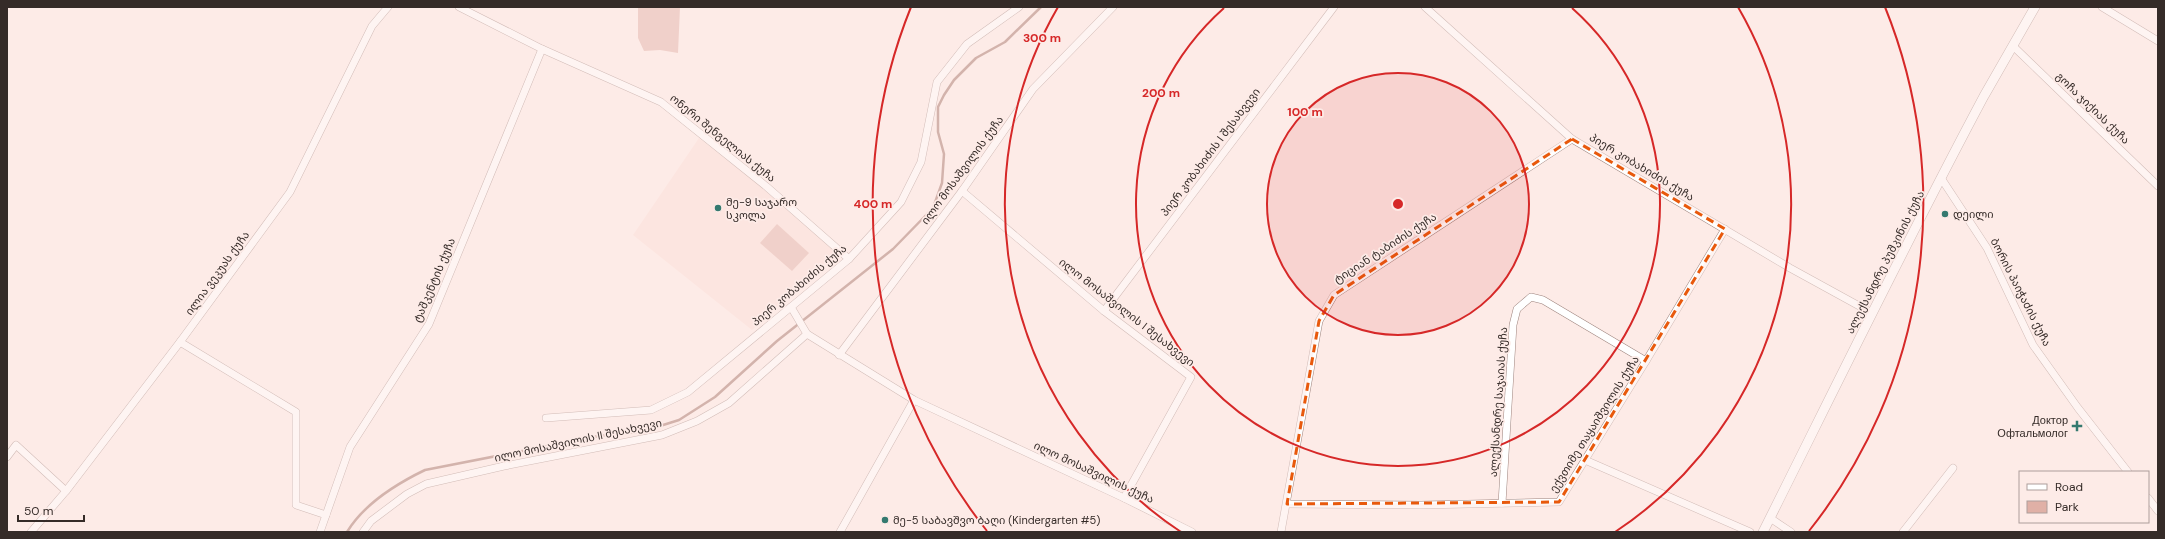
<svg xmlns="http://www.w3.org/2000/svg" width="2165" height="539" font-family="'DM Sans','Noto Sans Georgian',sans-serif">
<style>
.built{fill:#fbded7}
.green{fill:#e0b0a6}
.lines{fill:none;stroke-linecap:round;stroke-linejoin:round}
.stream{stroke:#a07064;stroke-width:2.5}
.minor-casing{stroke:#9e847e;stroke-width:8}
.tertiary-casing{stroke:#9e847e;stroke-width:10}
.minor{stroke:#fff;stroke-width:7}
.tertiary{stroke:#fff;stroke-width:9}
.marked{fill:none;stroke:#e8590c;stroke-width:3;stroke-dasharray:8 5;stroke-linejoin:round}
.ring{fill:none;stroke:#d62828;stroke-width:2}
.poi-dot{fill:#34796f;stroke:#fdebe7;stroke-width:1.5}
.labels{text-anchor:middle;stroke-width:3.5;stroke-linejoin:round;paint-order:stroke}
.street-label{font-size:11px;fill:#352b28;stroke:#fdebe7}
.poi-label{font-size:11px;fill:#352b28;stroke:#fdebe7;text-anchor:start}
.centre{fill:#d62828;stroke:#fdebe7;stroke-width:2}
.ring-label{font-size:12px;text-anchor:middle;font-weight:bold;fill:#d62828;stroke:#fdebe7;stroke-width:3.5;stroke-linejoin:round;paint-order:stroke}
</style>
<rect width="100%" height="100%" fill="#fdebe7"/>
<!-- built -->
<polygon class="built" points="699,138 754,181 837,252 752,330 633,235"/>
<!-- green -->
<g class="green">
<polygon points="638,7 680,7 678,53 660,50 644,51 638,38"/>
<polygon points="777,224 809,253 792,271 760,243"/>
</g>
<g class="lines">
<!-- stream -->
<path class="stream" d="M347,532C364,504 396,484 425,470L599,436L644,431L679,420L715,397L777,341L893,249L933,208L942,183L944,154L938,132V107L944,95L954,80L976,58L1005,42L1041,7"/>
<!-- minor casing -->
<g class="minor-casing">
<g id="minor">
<polyline points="459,7 542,49 661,102 767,187 849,259"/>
<polyline points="1425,7 1572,139 1790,268 1872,313"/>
<polyline points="2102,7 2158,41"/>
<polyline points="2013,46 2158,186"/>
<polyline points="1941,178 1987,248 2033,345 2078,408 2128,472"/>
<polyline points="962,191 1104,311 1191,377 1124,498"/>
<polyline points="791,307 807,334 914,400 1124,498 1192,532"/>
<polyline points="1104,311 1334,7"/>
<polyline points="180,342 296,412 296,505 326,515"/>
<polyline points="839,355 962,191 1033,89 1113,7"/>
<polyline points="546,418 651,410 688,392 849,259 901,202 921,162 937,82 967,44 1019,7"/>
<polyline points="7,457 16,445 66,491"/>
<polyline points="1585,460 1750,532"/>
<polyline points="2148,498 2158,511"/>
<polyline points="1502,503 1513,325 1517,309 1531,297 1543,300 1646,361"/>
<polyline points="1287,504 1421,505 1559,502 1646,361 1725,229"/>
<polyline points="1770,518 1791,532"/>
<polyline points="31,532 66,491 180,342 290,192 372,26 388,7"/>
<polyline points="320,532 350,447 429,324 542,49"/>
<polyline points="363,532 371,521 407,494 426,484 504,466 662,435 697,421 729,403 807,334"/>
<polyline points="840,532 914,400"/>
<polyline points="1281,532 1319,321 1334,295 1572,139"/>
<polyline points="1903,532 1953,468"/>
</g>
</g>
<!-- tertiary casing -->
<g class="tertiary-casing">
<path id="tertiary" d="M1763,532C1836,386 1907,240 1984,96C2001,66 2018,37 2035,7"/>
</g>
<!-- minor -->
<use href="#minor" class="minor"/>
<!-- tertiary -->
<use href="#tertiary" class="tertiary"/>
</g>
<!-- marked area -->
<path d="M0 0H2165V539H0ZM1572,139L1725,229L1559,502L1287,504L1319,321L1334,295Z" fill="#fdebe7" fill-opacity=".55" fill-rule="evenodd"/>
<path class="marked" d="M1572,139L1725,229L1559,502L1287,504L1319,321L1334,295Z"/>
<!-- distance rings -->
<circle cx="1398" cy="204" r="131" fill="#d62828" fill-opacity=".12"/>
<g class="ring">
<circle cx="1398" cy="204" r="131"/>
<path d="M1572 8A262 262 0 1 1 1224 8"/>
<path d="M1181 532A393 393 0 0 1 1058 7M1738 7A393 393 0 0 1 1615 532"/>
<path d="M987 531A525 525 0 0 1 911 7M1885 7A525 525 0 0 1 1809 531"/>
</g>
<!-- markers -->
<g class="poi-dot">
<circle cx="718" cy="208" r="4"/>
<circle cx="1945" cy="214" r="4"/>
<path d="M2075 420h4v4h4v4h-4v4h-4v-4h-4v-4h4z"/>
<circle cx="885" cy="520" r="4"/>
</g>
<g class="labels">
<!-- street labels -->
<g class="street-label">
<text transform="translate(2093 108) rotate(44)" y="4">გოჩა ჯიქიას ქუჩა</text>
<text transform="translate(723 138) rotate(39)" y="4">ონერი შენგელიას ქუჩა</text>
<text transform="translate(1210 152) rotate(-53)" y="4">პიერ კობახიძის I შესახვევი</text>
<text transform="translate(1642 167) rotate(31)" y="4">პიერ კობახიძის ქუჩა</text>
<text transform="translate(962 170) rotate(-54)" y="4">ილო მოსაშვილის ქუჩა</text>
<text transform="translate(1385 248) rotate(-33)" y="4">ტიციან ტაბიძის ქუჩა</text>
<text transform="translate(1885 262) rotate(-63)" y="4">ალექსანდრე პუშკინის ქუჩა</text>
<text transform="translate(217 273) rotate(-54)" y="4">ილია ვეკუას ქუჩა</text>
<text transform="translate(434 280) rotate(-67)" y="4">ტაშკენტის ქუჩა</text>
<text transform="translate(799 285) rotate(-40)" y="4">პიერ კობახიძის ქუჩა</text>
<text transform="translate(2021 292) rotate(63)" y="4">ბორის პაიჭაძის ქუჩა</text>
<text transform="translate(1127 312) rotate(38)" y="4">ილო მოსაშვილის I შესახვევი</text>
<text transform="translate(1498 402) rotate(-86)" y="4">ალექსანდრე საჯაიას ქუჩა</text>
<text transform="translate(1594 424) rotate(-58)" y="4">ექვთიმე თაყაიშვილის ქუჩა</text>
<text transform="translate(578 440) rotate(-12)" y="4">ილო მოსაშვილის II შესახვევი</text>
<text transform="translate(1094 472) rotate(25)" y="4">ილო მოსაშვილის ქუჩა</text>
</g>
<!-- poi labels -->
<g class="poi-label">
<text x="726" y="206">მე-9 საჯარო<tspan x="726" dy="13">სკოლა</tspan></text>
<text x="1953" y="218">დეილი</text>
<text x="2068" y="424" text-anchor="end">Доктор<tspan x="2068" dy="13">Офтальмолог</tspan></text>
<text x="893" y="524">მე-5 საბავშვო ბაღი (Kindergarten #5)</text>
</g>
</g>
<circle cx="1398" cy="204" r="6" class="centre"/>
<g class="ring-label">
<text x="1042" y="42">300 m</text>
<text x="1161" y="97">200 m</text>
<text x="1305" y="116">100 m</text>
<text x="873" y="208">400 m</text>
</g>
<!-- border -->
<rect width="2165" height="539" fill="none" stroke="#352b28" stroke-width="16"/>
<!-- legend -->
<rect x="2019" y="471" width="130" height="52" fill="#fdebe7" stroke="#ad9e9b"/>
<rect x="2027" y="484" width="20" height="6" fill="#ffffff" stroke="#ad9e9b"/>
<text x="2055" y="491" font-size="12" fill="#352b28">Road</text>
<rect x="2027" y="501" width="20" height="12" fill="#e0b0a6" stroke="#ad9e9b"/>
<text x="2055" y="511" font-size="12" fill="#352b28">Park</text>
<!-- scale -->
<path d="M18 515v6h66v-6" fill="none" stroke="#352b28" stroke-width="2"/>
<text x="24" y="515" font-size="12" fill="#352b28" stroke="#fdebe7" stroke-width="3" paint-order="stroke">50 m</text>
</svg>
